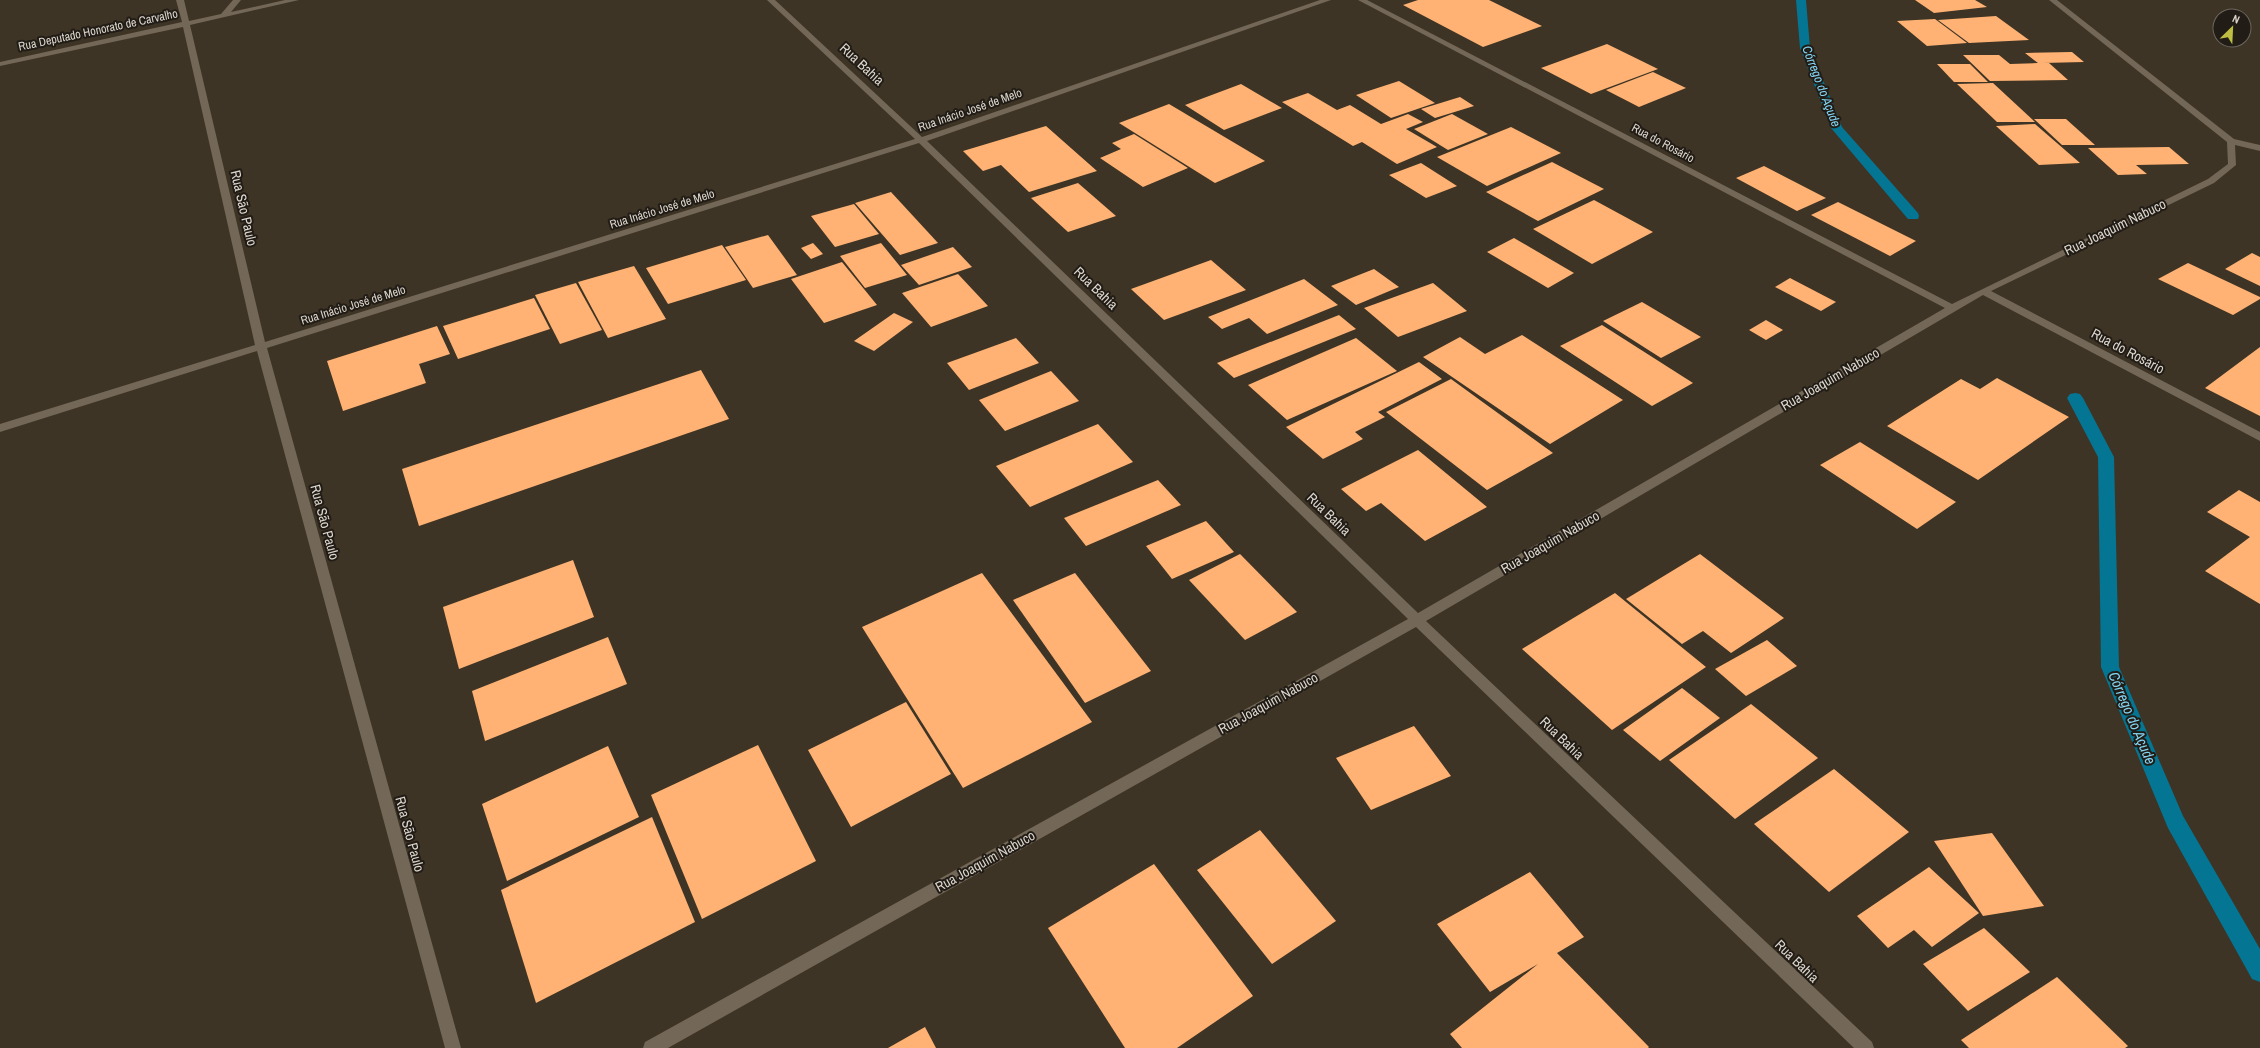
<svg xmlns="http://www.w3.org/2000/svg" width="2260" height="1048" font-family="'Archivo Narrow',sans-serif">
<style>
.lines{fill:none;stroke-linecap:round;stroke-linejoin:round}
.stream{fill:#047592;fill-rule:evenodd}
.building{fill:#ffb273}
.street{fill:#736757;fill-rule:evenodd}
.labels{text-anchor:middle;stroke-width:4;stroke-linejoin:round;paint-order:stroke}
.far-street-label{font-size:12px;fill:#dcd6cd;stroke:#211c16}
.far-water-label{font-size:13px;font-style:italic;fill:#83d5f3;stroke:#211c16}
.street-label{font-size:14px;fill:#dcd6cd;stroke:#211c16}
.water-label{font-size:15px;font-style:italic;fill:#83d5f3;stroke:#211c16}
</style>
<rect width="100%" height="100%" fill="#3e3425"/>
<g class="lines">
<!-- stream -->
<g class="stream">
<polygon points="1796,0 1806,0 1810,48 1842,127 1918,213 1919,216 1918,219 1908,219 1831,128 1800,48"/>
<polygon points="2075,393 2080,394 2083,398 2114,457 2119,667 2183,816 2260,949 2260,982 2252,979 2168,828 2101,667 2098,457 2067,398 2070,394"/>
</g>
</g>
<!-- building -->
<g class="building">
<polygon points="1418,0 1489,0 1542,26 1483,47 1403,5"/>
<polygon points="1915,0 1975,0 1987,7 1934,13"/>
<polygon points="1996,16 2029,40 1969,43 1938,20"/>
<polygon points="1935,19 1967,43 1927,46 1897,21"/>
<polygon points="1607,44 1658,69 1591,94 1541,68"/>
<polygon points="2072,52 2084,62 2043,63 2049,63 2068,80 1990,81 1963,55 1999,55 2010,64 2038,63 2025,53"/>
<polygon points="1937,64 1970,64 1988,82 1954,82"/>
<polygon points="1653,72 1686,88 1639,107 1606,90"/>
<polygon points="1399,81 1435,103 1391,118 1356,95"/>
<polygon points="1993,83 2035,122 1997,122 1957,84"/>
<polygon points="1241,84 1282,108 1224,130 1185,105"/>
<polygon points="1308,93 1337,110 1350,105 1381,124 1408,114 1423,122 1406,129 1437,147 1397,164 1362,142 1353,146 1282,102"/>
<polygon points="1460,97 1474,106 1435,118 1421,109"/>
<polygon points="1169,104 1265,161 1215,183 1119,123"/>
<polygon points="1452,114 1488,134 1448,150 1414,129"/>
<polygon points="2034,119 2066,119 2095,145 2062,145"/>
<polygon points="2035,124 2080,163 2039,165 1996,126"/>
<polygon points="1046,126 1097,171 1029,192 1001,165 983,171 963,151"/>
<polygon points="1511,127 1561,153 1487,186 1437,157"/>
<polygon points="1134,134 1188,168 1143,187 1100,158 1121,149 1112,143"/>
<polygon points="2169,147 2189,164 2136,165 2147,174 2118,175 2088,148"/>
<polygon points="1552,162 1604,189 1538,221 1486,192"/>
<polygon points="1421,163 1457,186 1426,198 1389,175"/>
<polygon points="1764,166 1826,198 1797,211 1736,178"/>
<polygon points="1078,183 1116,216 1068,232 1031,198"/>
<polygon points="891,192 938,243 900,255 855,203"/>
<polygon points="1594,200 1653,232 1592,264 1533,229"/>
<polygon points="1838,202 1916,241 1890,256 1811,215"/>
<polygon points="854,204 879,234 835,247 811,216"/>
<polygon points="768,235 797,275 753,288 725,247"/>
<polygon points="1514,238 1574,273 1548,288 1487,252"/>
<polygon points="813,243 823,254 811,259 801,248"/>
<polygon points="881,243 907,275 865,288 840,256"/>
<polygon points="722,245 746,280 668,304 646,268"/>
<polygon points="953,247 972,267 919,285 901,265"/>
<polygon points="2252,253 2260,257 2260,286 2225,269"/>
<polygon points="1211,260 1246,290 1164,320 1131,289"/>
<polygon points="842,262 877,305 824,323 791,279"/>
<polygon points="2188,263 2260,297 2260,299 2233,315 2158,279"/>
<polygon points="634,266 666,319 608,338 578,282"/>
<polygon points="1374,269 1399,287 1356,305 1331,286"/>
<polygon points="958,274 988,306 931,327 902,293"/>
<polygon points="1790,278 1836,302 1821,311 1775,287"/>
<polygon points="1304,279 1338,305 1267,334 1249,318 1222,329 1208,317"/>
<polygon points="576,283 602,330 560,344 535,295"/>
<polygon points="1433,283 1467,311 1398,337 1364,308"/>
<polygon points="534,298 550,329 458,359 443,326"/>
<polygon points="1642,302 1701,337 1661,358 1603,321"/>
<polygon points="894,313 913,322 874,351 854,341"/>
<polygon points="1339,315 1356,329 1234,378 1217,363"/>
<polygon points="1766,320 1783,330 1766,340 1749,330"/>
<polygon points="1602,325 1693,383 1652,406 1560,346"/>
<polygon points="437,326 450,354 419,364 426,383 343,411 327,361"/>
<polygon points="1522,335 1623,400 1550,444 1423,357 1460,337 1485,354"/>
<polygon points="1016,338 1039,363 969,390 947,363"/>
<polygon points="1356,338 1397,371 1287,420 1248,385"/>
<polygon points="2260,347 2260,416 2205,388"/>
<polygon points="1419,362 1442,379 1378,412 1385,417 1355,432 1363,439 1323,459 1286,427"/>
<polygon points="701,370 729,419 419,526 402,469"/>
<polygon points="1051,371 1079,401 1005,431 979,400"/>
<polygon points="1997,378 2069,417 1978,480 1887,426 1961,379 1980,389"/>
<polygon points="1451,379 1553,453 1487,490 1386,412"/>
<polygon points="1098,424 1133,462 1030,507 996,466"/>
<polygon points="1860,442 1956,502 1917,529 1820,465"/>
<polygon points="1418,450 1487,507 1425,541 1381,503 1366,511 1341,489"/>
<polygon points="1158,480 1181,505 1086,546 1064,518"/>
<polygon points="2239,490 2260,502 2260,604 2205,571 2250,537 2207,512"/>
<polygon points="1206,521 1234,552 1172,579 1146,546"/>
<polygon points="1240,554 1297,612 1245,640 1189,580"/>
<polygon points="1700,554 1784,618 1731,653 1703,631 1682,644 1626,599"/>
<polygon points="573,560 594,617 459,669 443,607"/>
<polygon points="982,573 1092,722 963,788 862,627"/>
<polygon points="1075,573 1151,671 1085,703 1013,600"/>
<polygon points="1615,593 1706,667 1612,730 1522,649"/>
<polygon points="608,637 627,684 485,741 472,691"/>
<polygon points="1767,640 1797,666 1746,696 1715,669"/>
<polygon points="1682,688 1720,718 1660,761 1623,730"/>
<polygon points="906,702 951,774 851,827 808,750"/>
<polygon points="1751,704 1818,758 1735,819 1669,760"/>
<polygon points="1414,726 1451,776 1371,810 1336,758"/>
<polygon points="758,745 816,861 702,919 651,795"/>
<polygon points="608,746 639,817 507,881 482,804"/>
<polygon points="1834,769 1909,832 1829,892 1754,824"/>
<polygon points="652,817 695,922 536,1003 501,890"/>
<polygon points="1260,830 1336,921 1272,964 1197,870"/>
<polygon points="1992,833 2044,906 1983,916 1934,841"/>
<polygon points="1154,864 1253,996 1177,1048 1125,1048 1048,928"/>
<polygon points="1929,867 1979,913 1932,947 1914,930 1888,948 1857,916"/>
<polygon points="1530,872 1584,937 1557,953 1649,1047 1648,1048 1462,1048 1450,1034 1538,964 1490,992 1437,924"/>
<polygon points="1984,928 2030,972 1968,1011 1923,964"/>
<polygon points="2057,977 2128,1046 2125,1048 1969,1048 1961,1040"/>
<polygon points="925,1027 936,1048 888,1048"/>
</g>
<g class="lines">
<!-- street -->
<polygon class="street" points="176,0 184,0 189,21 221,14 233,0 241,0 231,12 285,0 299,0 190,25 265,342 915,139 767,0 775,0 922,137 1320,0 1331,0 927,141 1418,613 1945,308 1358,0 1367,0 1952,304 2208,179 2228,164 2227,142 2049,0 2057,0 2234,139 2260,145 2260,151 2235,145 2236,165 2214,183 1991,291 2260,432 2260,441 1983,295 1426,621 1872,1042 1874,1048 1854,1048 1416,627 668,1048 643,1048 645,1042 1408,619 919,143 267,348 461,1048 445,1048 257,351 0,432 0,424 255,345 183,27 0,66 0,62 182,22"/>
</g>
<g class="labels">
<!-- far-street labels -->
<g class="far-street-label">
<text transform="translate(98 30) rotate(-12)" y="4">Rua Deputado Honorato de Carvalho</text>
<text transform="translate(970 110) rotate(-19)" y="4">Rua Inácio José de Melo</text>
<text transform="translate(1663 143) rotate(28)" y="4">Rua do Rosário</text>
<text transform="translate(662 209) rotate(-17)" y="4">Rua Inácio José de Melo</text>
<text transform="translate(353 305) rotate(-17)" y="4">Rua Inácio José de Melo</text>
</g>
<!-- far-water labels -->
<g class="far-water-label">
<text transform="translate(1822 86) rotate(69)" y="5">Córrego do Açude</text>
</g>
<!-- street labels -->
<g class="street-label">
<text transform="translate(862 64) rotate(43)" y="5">Rua Bahia</text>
<text transform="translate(244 208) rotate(77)" y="5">Rua São Paulo</text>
<text transform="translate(2115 227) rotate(-26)" y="5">Rua Joaquim Nabuco</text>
<text transform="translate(1096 288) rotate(44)" y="5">Rua Bahia</text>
<text transform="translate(2128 351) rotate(28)" y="5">Rua do Rosário</text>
<text transform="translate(1830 379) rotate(-30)" y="5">Rua Joaquim Nabuco</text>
<text transform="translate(1329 514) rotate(44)" y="5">Rua Bahia</text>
<text transform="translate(325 522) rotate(75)" y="5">Rua São Paulo</text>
<text transform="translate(1550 542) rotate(-30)" y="5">Rua Joaquim Nabuco</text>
<text transform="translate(1268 703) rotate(-29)" y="5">Rua Joaquim Nabuco</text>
<text transform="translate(1562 738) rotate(44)" y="5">Rua Bahia</text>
<text transform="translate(410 834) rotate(75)" y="5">Rua São Paulo</text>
<text transform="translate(985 861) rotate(-29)" y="5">Rua Joaquim Nabuco</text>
<text transform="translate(1797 961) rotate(44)" y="5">Rua Bahia</text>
</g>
<!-- water labels -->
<g class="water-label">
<text transform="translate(2132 718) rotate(67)" y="5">Córrego do Açude</text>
</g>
</g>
<!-- north arrow -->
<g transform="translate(2232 28) rotate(24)"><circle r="19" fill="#211c16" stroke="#6c665f"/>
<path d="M0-3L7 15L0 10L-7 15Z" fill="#bebf42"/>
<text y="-6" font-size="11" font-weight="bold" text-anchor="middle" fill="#dcd6cd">N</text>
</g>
</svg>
